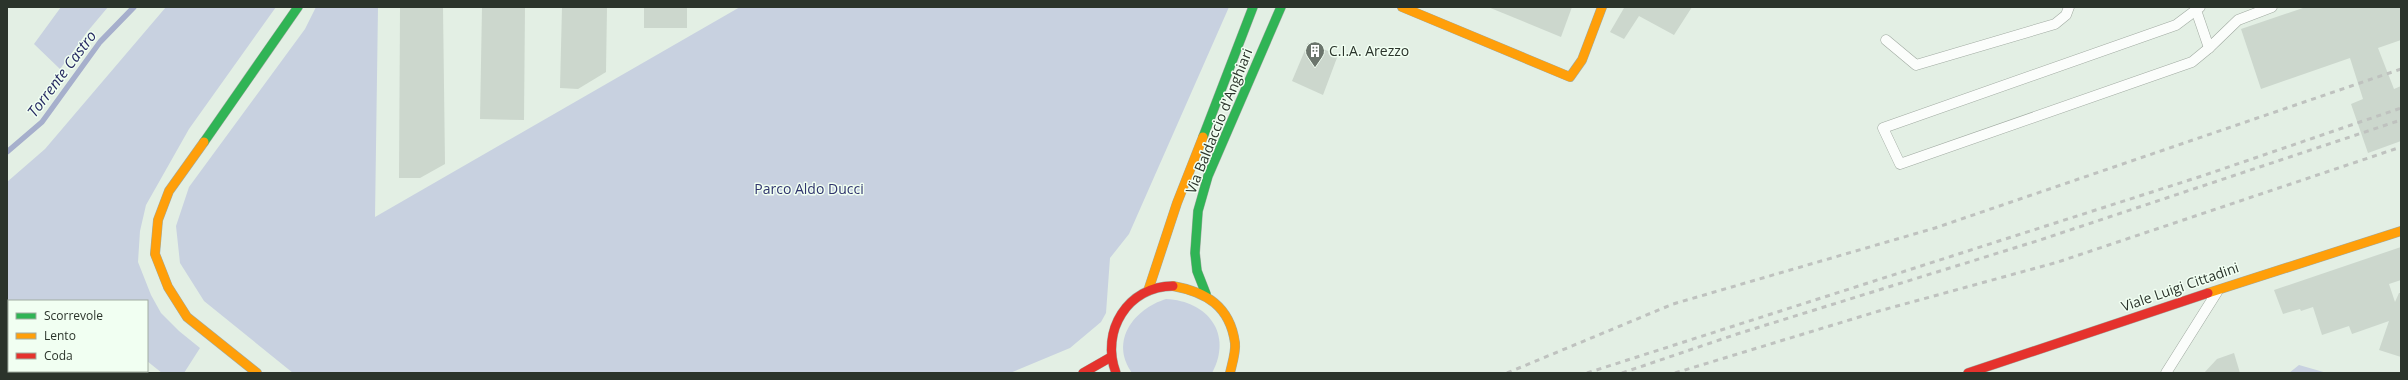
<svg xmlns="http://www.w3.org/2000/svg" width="2408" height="380" font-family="'Open Sans',sans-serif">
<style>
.green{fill:#c8d1e0}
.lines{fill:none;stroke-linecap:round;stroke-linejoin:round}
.stream{stroke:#a6afcc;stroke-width:5.5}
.building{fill:#ccd7cd}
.lane-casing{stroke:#a0aaa1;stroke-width:11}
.fast-casing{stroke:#a0aaa1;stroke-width:10}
.slow-casing{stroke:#a0aaa1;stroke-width:10}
.jam-casing{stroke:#a0aaa1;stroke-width:10}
.lane{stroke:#fbfdfb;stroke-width:10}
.fast{stroke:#30b455;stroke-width:9}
.slow{stroke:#ff9f0a;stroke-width:9}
.jam{stroke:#e5322d;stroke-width:9}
.rail{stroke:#bfc2bf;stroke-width:3;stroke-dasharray:5 5;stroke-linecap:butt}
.labels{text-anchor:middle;stroke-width:3;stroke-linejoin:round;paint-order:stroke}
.poi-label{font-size:14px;fill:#2b342b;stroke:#f1fff2;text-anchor:start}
.street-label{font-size:14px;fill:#2b342b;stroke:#f1fff2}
.park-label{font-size:14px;fill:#2f346d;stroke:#f1fff2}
.water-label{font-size:15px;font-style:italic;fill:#252961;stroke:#f1fff2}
</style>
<rect width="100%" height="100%" fill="#e3efe4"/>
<!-- green -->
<g class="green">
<polygon points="61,7 108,7 87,32 60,69 34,44"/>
<polygon points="166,7 276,7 189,129 146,205 140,231 138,262 151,295 161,313 179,331 200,348 184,373 162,373 147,361 147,301 9,301 9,371 37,371 36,373 7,373 7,182 45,149"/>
<polygon points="316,7 378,7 375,217 740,7 1229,7 1129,234 1110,258 1106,313 1101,322 1070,348 1010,373 293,373 204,301 180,263 176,226 189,187 305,29"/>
<path d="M1166,299C1208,301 1233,334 1212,373H1132C1109,341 1134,309 1166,299Z"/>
<polygon points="2299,365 2327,373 2289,373"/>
</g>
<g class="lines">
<!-- stream -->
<polyline class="stream" points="7,152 42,122 100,42 134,7"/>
</g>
<!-- building -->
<g class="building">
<polygon points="400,7 443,7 445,164 420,178 399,178"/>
<polygon points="482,7 525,7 524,120 480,119"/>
<polygon points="562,7 607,7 606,72 578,89 560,88"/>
<rect x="644" y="7" width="43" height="21"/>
<polygon points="1488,7 1572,7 1561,37"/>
<polygon points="1621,7 1692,7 1674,35 1639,16 1624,39 1610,32 1624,8"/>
<polygon points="2306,7 2401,7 2401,40 2378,48 2394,89 2401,86 2401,141 2368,153 2351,104 2363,99 2350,58 2261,89 2241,29"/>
<polygon points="1308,43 1338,55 1323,95 1292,81"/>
<polygon points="2401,247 2401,280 2389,284 2395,302 2399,293 2401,293 2401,357 2379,350 2389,321 2352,334 2349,326 2322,335 2313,307 2301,311 2300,309 2283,314 2274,290"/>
<polygon points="2234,353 2240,373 2204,373 2217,359"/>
</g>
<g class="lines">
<!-- lane casing -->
<g class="lane-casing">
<g id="lane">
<polyline points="2196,7 2196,10 2176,25 1883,128 1900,164 2192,62 2209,48"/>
<polyline points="2200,7 2196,10 2209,48 2238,20 2272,7"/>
<polyline points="1886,40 1916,65 2055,24 2066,15 2069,7"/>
<polyline points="2166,373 2217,292"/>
</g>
</g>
<!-- fast casing -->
<g class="fast-casing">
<g id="fast">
<polyline points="1203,137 1253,7"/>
<polyline points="204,142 298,7"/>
<polyline points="1206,294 1197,271 1195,253 1198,211 1208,176 1281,7"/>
</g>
</g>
<!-- slow casing -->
<g class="slow-casing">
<g id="slow">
<polyline points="1402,7 1570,77 1582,60 1602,7"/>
<polyline points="204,142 169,191 158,220 155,254 168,287 187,317 257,373"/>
<path d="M1173,286C1206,292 1230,306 1235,343C1236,352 1232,364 1230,373"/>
<polyline points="1148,291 1177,203 1203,137"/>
<polyline points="2208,293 2401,231"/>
</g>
</g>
<!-- jam casing -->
<g class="jam-casing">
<g id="jam">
<polyline points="1083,373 1111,357"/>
<path d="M1116,373C1100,331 1128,286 1173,286"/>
<polyline points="1968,373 2208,293"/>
</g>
</g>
<!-- lane -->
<use href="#lane" class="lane"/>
<!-- fast -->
<use href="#fast" class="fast"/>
<!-- slow -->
<use href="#slow" class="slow"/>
<!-- jam -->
<use href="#jam" class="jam"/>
<!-- rail -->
<g class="rail">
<polyline points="1507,373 1673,304 1935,228 2401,69"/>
<polyline points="1587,373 2205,175 2401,108"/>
<polyline points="1622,373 1737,334 2040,240 2401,120"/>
<polyline points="1675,373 1879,311 2058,262 2401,147"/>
</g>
</g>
<!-- icons -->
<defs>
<g id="building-pin" transform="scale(1)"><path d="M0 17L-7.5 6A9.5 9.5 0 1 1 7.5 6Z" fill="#6b756c" stroke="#f1fff2"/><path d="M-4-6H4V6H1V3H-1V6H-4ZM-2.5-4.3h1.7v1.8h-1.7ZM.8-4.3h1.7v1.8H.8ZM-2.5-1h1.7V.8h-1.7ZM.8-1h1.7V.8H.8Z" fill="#fff"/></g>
</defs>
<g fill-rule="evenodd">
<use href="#building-pin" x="1315" y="51"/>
</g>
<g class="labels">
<!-- poi labels -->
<g class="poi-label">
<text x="1329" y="56">C.I.A. Arezzo</text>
</g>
<!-- street labels -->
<g class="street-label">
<text transform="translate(1219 121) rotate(-68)" y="5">Via Baldaccio d'Anghiari</text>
<text transform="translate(2180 287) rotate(-19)" y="5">Viale Luigi Cittadini</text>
</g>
<!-- park labels -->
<g class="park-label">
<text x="809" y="194">Parco Aldo Ducci</text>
</g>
<!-- water labels -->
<g class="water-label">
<text transform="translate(62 74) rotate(-53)" y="5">Torrente Castro</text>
</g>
</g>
<!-- border -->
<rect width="2408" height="380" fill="none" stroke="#2b342b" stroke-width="16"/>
<!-- legend -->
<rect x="8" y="300" width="140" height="72" fill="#f1fff2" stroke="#a2aea2"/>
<rect x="16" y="313" width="20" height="6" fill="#30b455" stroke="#a2aea2"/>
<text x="44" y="320" font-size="12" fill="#2b342b">Scorrevole</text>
<rect x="16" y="333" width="20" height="6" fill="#ff9f0a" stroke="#a2aea2"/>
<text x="44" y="340" font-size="12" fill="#2b342b">Lento</text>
<rect x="16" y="353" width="20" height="6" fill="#e5322d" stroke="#a2aea2"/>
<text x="44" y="360" font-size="12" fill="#2b342b">Coda</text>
</svg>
